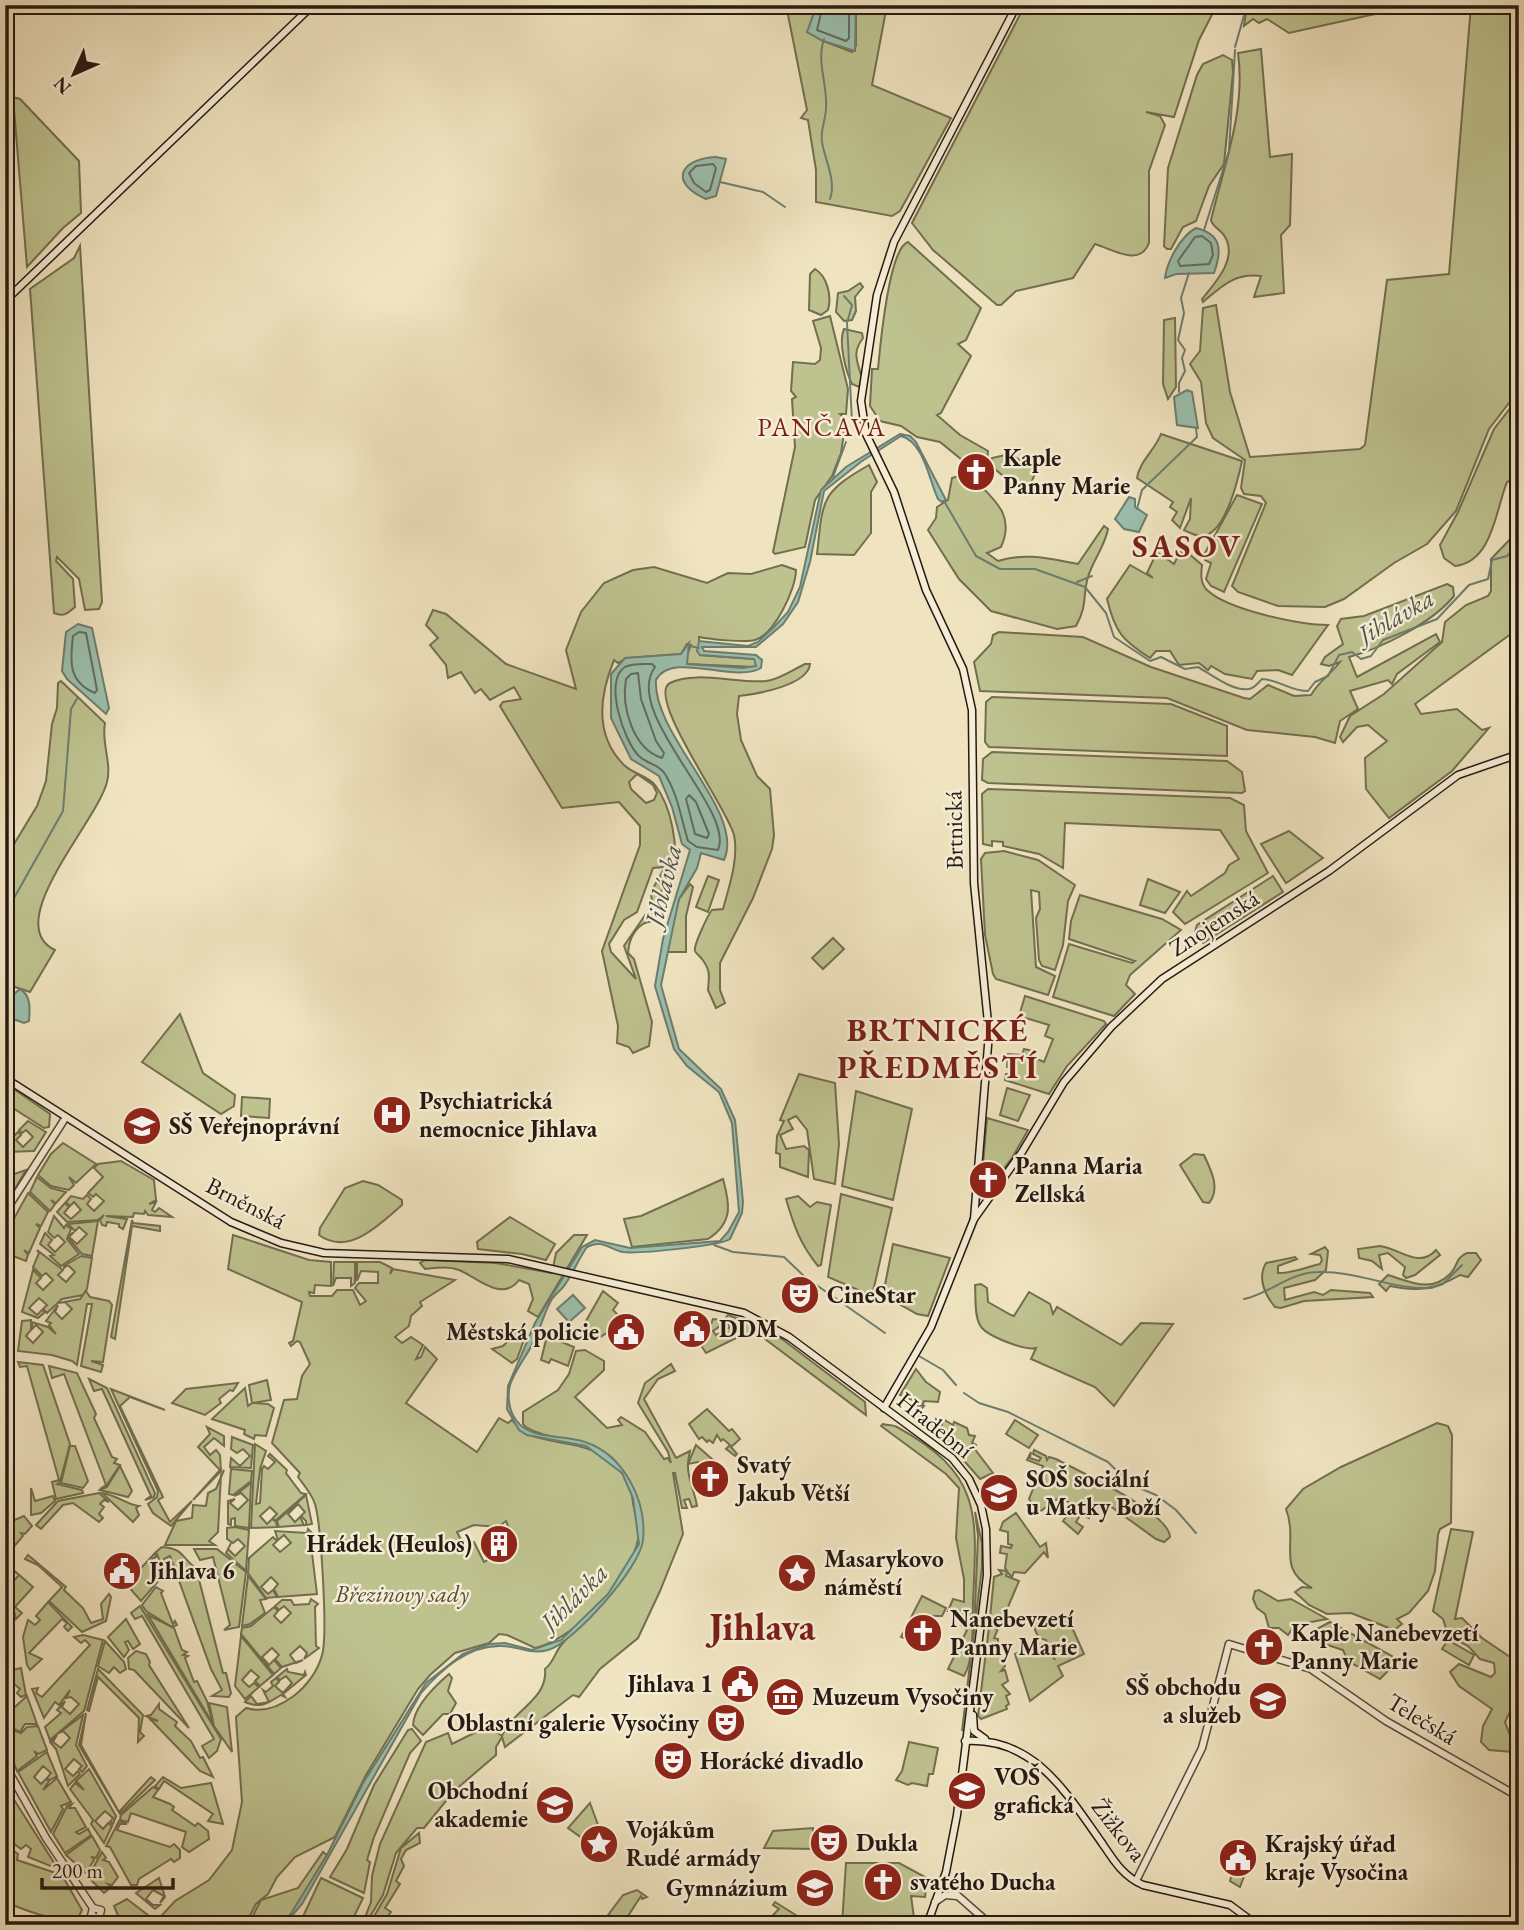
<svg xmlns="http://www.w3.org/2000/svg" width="1524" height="1930" font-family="'EB Garamond',serif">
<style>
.green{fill:#bec28f;stroke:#726e50;stroke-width:2;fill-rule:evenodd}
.water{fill:#9bbfad;stroke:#6c7d6f;stroke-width:2}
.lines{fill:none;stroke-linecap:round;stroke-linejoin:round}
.shore{stroke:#606c5f;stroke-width:2}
.stream{stroke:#6c7d6f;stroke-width:2}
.tertiary-casing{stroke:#584c3d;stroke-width:9}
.secondary-casing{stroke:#261911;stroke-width:9}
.tertiary{stroke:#f5edd6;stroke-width:6}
.secondary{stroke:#f5edd6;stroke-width:6}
.labels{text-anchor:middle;stroke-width:5;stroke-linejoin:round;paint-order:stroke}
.poi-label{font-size:24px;font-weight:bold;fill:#261911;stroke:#f5edd6;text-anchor:start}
.street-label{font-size:24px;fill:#261911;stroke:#f5edd6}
.park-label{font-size:24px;font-style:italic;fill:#544c37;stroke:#f5edd6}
.neighbourhood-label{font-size:26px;letter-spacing:2px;fill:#7a1f14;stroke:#f5edd6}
.water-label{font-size:26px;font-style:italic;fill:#4f5348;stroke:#f5edd6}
.district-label{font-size:32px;font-weight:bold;letter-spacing:2px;fill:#7a1f14;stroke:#f5edd6}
.town-label{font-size:38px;font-weight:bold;fill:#7a1f14;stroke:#f5edd6}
</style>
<rect width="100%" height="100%" fill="#f0e4c0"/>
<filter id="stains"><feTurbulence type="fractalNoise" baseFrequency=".00286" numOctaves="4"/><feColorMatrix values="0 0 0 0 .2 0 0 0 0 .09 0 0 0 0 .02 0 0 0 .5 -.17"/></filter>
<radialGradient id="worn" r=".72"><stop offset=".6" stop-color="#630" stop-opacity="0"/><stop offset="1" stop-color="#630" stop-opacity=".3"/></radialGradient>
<!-- green -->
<g class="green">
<polygon points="786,5 817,5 810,24 823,41 852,52 856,46 856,5 887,5 872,85 951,118 900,211 892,216 816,202 816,170 808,120 801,118 807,110"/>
<path d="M1025,5H1217L1199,40L1174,117L1146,112L1160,116L1165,125L1149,171V243C1140,267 1114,250 1095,244L1073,278L1016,291L1001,305H997L933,250L912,223Z"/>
<polygon points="1247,5 1416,5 1289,33 1267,19 1259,23 1253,19 1244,26"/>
<polygon points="1471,5 1519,5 1519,390 1489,429 1456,511 1427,544 1394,563 1344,599 1325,607 1278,606 1238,592 1232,586 1266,503 1261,496 1244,494 1241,488 1245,460 1213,438 1206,423 1201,382 1190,364 1200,351 1203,308 1216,305 1230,392 1250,457 1360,449 1365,445 1387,280 1449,274"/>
<path d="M1261,49L1270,157L1292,154L1290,225L1281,235L1284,293L1254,297L1261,276C1234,273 1222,286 1203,302L1202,299C1215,283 1238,259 1225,237C1221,229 1213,228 1211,220C1224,165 1246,110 1238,53Z"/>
<polygon points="1223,55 1232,60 1233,72 1224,164 1209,186 1196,221 1183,227 1171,249 1167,249 1164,246 1168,168 1197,75 1203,64"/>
<polygon points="13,97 20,99 79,161 81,213 63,228 27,267"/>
<path d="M908,242L981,308L966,340L958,344L971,356L941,413L937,415L960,435L988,451L987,461L977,466L967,464L940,442L917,437L901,426L880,421L870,406L872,369H878C880,347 889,248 908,242Z"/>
<path d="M80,246L102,602L99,609L85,610L79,579L57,557L56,561L73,579L75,607C67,614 63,617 54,613L30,289L74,258Z"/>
<path d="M815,269C827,276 832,296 828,310L821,315L809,310L810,274Z"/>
<polygon points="860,283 863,287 855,297 856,311 852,320 844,321 836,312 838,293 848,291"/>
<polygon points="830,316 848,389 846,414 840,414 846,420 841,453 832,476 815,500 805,547 775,554 773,552 795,447 792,399 796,397 791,391 793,362 815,364 820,360 821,348 813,321"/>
<polygon points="1175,318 1176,387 1168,399 1163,384 1164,320"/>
<path d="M844,329L862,333L863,338C851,354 858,361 862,379L859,387L852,384C846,372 838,342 844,329Z"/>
<path d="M1519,397V476L1507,482C1496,508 1493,562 1455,566L1444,558L1440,545L1458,512L1494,429Z"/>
<path d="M1161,434L1242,461C1238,480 1226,529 1206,535C1199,538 1190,533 1184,530L1190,519L1191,498L1180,528L1172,520L1177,512L1170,507L1173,502L1137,478C1139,462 1155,450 1161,434Z"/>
<polygon points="1009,454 1037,469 1026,495 990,465 992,458"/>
<path d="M869,465L877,482L871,492V533L854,555L817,554C823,500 820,493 869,465Z"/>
<path d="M965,474L972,477C993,499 1016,514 1001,547L987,553L998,561C1026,552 1050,559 1078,564L1104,526L1108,529C1105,546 1093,560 1088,577C1082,598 1088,604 1076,626L1057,629L991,611L959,579L928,530L936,518L937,507L948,500L952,478Z"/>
<polygon points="1237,495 1262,504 1224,592 1211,586 1206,579 1211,563 1205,560 1204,555"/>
<polygon points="1519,530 1519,628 1415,704 1421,714 1457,709 1482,730 1489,728 1452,771 1389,818 1366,789 1365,758 1387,741 1368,725 1357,727 1343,742 1340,737 1350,716 1384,694 1442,642 1445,622 1466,605 1488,596 1491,591 1491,559"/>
<path d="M1157,552L1174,564L1180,552L1188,553L1202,565C1201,574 1200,583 1207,590C1228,610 1300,625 1328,625L1292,675L1278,670L1257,671L1252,679L1225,674L1211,666L1208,670L1199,663L1179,665L1170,651H1156L1150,658C1122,640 1115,632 1107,599L1130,565L1153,578L1147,573Z"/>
<path d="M782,565L796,570C796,589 774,635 755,640C746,643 709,639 699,637L700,655L754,659L758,663L755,667L687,664L685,660L691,645L687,644L681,654L628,658L618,663L614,660C600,694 594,735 624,765C633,774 647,775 655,785C672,807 678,846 674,872H667L653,921C637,922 629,938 628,953L634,959L652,1022L649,1046L633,1053L629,1047L617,1043L618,1026L602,951L640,845V826L619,802L562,808L500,706L503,702L521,699L514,687L490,700L481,689L475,693L461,672L448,678L446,665L430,645L438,638L426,625L433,610L446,614L506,664L576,689L566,650L581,612L604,583L633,570L654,567L707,583L728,573L751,574ZM637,774L653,785L657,793L654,800L646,803L631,789L629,782ZM665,867L651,892L652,905L624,946L636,979L611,952L609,944L624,920L637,912L653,868Z"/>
<path d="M1447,584L1453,587L1454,596C1432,623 1382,648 1349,657L1357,677L1436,634L1440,642L1397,674L1392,684L1388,680L1350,691L1358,709L1340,721L1335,743L1315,737L1247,730L1167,698L980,691L974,662L991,644L993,635L999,632L1083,637L1151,667L1244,698L1250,699L1268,685L1294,696L1311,695C1319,681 1330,675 1340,662L1329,666L1321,664L1325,657L1343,644L1337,626L1341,619L1364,616Z"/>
<path d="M805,664H810C808,685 758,694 739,696L737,714L741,740L757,776L770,789L774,835L772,849L753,898L720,963V990L725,1003L716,1008L708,990C709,976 711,971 702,959C700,956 696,954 695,951C693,946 708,915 712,910L723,909C729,887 739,858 734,835C728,809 645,696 670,683C695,670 739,684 766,681C779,680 794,669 805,664Z"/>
<path d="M61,681L105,723C101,743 112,762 107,782C97,822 0,924 55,950L30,992L12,986L5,1001V859L37,806L46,781L52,724L57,708L58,683Z"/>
<polygon points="992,697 1171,704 1227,726 1227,756 989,747 985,742 986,702"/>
<polygon points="992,752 1227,761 1242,772 1245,791 1242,793 988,783 982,780 983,759"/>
<polygon points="988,789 1230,798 1244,805 1246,831 1268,873 1185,924 1173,912 1187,891 1191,896 1225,873 1229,865 1239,859 1220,830 1065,823 1063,868 1039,854 1003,846 1003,842 992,841 992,846 983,844 982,794"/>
<polygon points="1289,831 1323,858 1286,883 1261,844"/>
<polygon points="1004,851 1038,860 1075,885 1068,901 1063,945 1055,970 1042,966 1039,960 1036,918 1040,909 1039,892 1031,890 1036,967 1055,976 1048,995 996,979 993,974 985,935 981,859 985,853"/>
<polygon points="708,876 719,880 708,912 696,907"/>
<polygon points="1273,876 1283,892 1203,943 1195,932 1197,925"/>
<polygon points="1148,879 1180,892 1165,913 1140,905"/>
<polygon points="690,884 693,887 686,916 686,952 666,952 679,899"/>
<polygon points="1080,895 1162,919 1181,930 1130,975 1126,985 1135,994 1114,1016 1053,997 1069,944 1132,963 1135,961 1069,939 1071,921"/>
<polygon points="833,938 844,949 823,969 812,958"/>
<polygon points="1025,996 1104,1021 1106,1024 1067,1066 1049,1094 1005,1080 1006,1074 1011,1074 1012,1068 1007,1067 1008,1054 1022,1055 1024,1049 1033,1051 1032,1057 1044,1062 1053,1039 1045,1036 1049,1025 1019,1016"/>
<polygon points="180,1014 203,1073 235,1095 234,1106 221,1114 142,1062"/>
<polygon points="799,1074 835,1083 839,1144 835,1184 814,1179 807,1130 796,1116 788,1120 793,1129 780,1135 786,1149 804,1146 809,1150 808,1177 780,1167 780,1154 776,1153 777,1136 784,1121 780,1120"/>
<polygon points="5,1083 50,1114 49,1127 44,1128 5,1103"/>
<polygon points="1007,1088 1030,1095 1018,1121 1000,1115"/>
<polygon points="856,1091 912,1109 893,1200 842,1186"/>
<polygon points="242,1097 270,1099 269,1118 241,1116"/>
<polygon points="987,1118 1028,1130 1012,1158 980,1199"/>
<polygon points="28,1121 46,1132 34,1151 5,1152 5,1145 18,1132 21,1135 16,1140 23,1147 33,1137 26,1130 22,1133 19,1130"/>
<polygon points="63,1143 96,1164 76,1183 69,1177 74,1185 69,1190 51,1186 38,1175 51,1154"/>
<path d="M1194,1154L1204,1155C1211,1170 1221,1189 1209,1203L1203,1202L1180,1165Z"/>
<polygon points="121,1161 154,1180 156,1200 149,1204 156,1202 152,1210 155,1212 159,1208 172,1217 148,1215 145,1211 144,1214 134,1213 133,1217 106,1216 127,1219 123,1229 119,1227 119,1224 107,1222 106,1226 102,1225 100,1220 104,1215 98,1220 67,1222 57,1212 65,1203 69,1207 64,1213 71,1219 81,1210 74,1202 70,1206 66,1202 71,1196 83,1199 87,1195 91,1199 87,1204 94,1211 104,1201 96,1194 93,1197 88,1193 103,1177 94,1168 98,1164"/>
<polygon points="26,1170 5,1206 5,1177"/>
<polygon points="37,1177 51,1188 66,1192 56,1203 51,1200 55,1204 50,1211 30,1192"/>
<path d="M723,1179C729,1201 735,1222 708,1239L632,1247L624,1219L641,1216Z"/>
<path d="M363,1181L378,1185L402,1200V1205C381,1223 349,1257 319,1235L320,1228L345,1188Z"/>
<polygon points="28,1193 48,1212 41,1226 36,1224 40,1228 29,1253 24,1250 28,1255 26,1261 5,1253 5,1235"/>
<polygon points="841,1194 892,1208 872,1296 828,1277"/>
<path d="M798,1196L810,1207L817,1202L831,1205L821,1265L818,1266C800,1244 794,1226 786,1199Z"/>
<polygon points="54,1216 64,1228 66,1225 71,1229 67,1239 79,1254 61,1266 50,1256 54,1255 40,1244 45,1233 52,1240 48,1245 55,1252 65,1242 58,1235 54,1238 48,1232"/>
<polygon points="510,1217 555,1244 546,1260 522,1254 478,1249 477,1242"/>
<polygon points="132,1220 133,1223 160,1226 160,1231 132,1226 115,1339 111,1337"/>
<polygon points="98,1221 92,1256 82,1254 69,1239 68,1236 74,1232 69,1237 77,1244 87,1234 79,1227 75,1231 68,1224"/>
<path d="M233,1235L309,1260L331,1262V1286L315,1285L314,1293L309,1292L310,1296H332L337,1290H353L360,1305L366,1301L355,1288L359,1283H378V1272L361,1271L357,1281V1262H380L392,1268L390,1274L393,1269L455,1280L420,1302L422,1306L411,1316L409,1326L395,1337L402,1343L411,1337L423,1345L416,1359L421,1357L425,1347L437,1359L406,1403L477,1452L499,1418L508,1423L512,1420C538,1455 584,1428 622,1473C629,1482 632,1492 633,1503C635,1515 640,1529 638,1540C629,1582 573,1640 535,1648L507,1635L499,1634L489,1643L455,1653L430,1675L418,1689L366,1775L335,1837L295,1857L277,1877L268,1894L256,1904L245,1925H153L175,1901L209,1880L232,1850L242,1802L236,1717L246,1708C278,1717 314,1686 322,1655C328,1636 321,1524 315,1504C312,1494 304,1485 298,1477L300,1473L272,1443L284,1400L297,1399L302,1376L310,1364L300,1342L297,1341L291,1346L289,1343L293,1341L302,1302L228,1269ZM506,1521L515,1543L484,1562L474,1542L464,1546L457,1532L474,1525L498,1527Z"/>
<path d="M574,1235H587L538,1317L528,1311L533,1299L529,1284L519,1280C502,1303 477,1277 459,1270C448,1266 436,1268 425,1269L420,1263L425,1260L496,1263L552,1273L556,1253Z"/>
<polygon points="893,1244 950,1258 928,1316 917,1314 883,1295"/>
<path d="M1380,1246C1401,1249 1419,1269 1436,1250L1440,1255L1415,1275L1406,1278L1403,1275L1405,1267L1388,1253L1379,1255L1382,1269L1372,1261L1359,1258L1358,1249Z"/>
<path d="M1325,1247L1328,1251L1326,1270L1315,1280L1284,1288L1285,1300L1314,1292L1323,1295L1331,1290L1370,1293L1373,1297L1304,1301L1281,1308L1275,1307C1265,1295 1257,1278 1266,1263L1295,1257L1297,1259L1278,1266V1273C1290,1274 1307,1267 1320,1264L1322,1260L1320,1255L1311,1254Z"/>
<polygon points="37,1250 63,1270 58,1275 66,1282 75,1272 68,1265 64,1268 64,1266 81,1256 92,1258 87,1289 83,1295 62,1299 47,1313 43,1309 47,1305 39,1298 29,1308 37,1315 42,1310 45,1312 38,1318 22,1312 33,1270 41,1278 36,1283 43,1290 53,1280 46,1273 42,1276 33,1267 39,1253"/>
<path d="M1467,1253H1476L1481,1260L1468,1277L1460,1275C1436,1289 1419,1292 1390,1286L1386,1291L1379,1284L1388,1275C1411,1282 1431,1293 1450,1274C1458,1266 1455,1258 1467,1253Z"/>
<polygon points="334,1262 355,1262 355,1283 351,1286 351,1278 336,1278 333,1286"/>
<path d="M981,1284L987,1288L988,1302L1011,1315L1014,1316L1029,1292L1050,1304L1053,1314L1057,1307L1121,1345L1141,1323L1173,1324L1114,1406L1095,1387L1031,1359L1036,1348C1026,1351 985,1336 980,1325C974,1315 976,1297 975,1285Z"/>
<polygon points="86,1291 90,1297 109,1301 112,1305 103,1362 91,1361 103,1365 101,1372 81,1366 92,1304 87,1304 77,1365 72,1361 52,1355 18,1351 22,1321 31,1320 31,1330 26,1336 33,1343 43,1332 36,1325 32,1329 32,1322 48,1327 56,1334 49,1325 51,1323 46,1321 58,1305 55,1312 62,1319 72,1309 65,1302 59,1303 80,1299"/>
<polygon points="603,1291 618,1303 613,1310 624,1321 599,1338 582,1328"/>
<polygon points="728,1315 756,1325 782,1339 865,1402 866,1415 757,1333 736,1338 706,1353 702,1347 713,1319 722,1320 723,1324 713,1331 716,1335 730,1327 724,1320"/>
<polygon points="515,1334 525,1337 517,1359 512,1363 492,1349 503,1346"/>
<polygon points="547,1336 574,1347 568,1366 551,1359 549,1363 541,1360"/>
<path d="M585,1350L604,1361V1370L575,1397L607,1428L622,1425L618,1420L621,1417L645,1432L664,1459L668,1458L671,1463L668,1452L638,1403L645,1383L671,1364L675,1371L658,1379L644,1399L676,1458L690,1451C684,1474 693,1484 697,1506L692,1507L689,1499L684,1500L687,1508H682L675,1473H673L683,1534L660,1591L638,1638L600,1669L579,1697L573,1695L505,1747L502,1737L496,1747V1755L454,1791L424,1828H417L396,1853L383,1895L365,1925H362L371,1902L372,1876L380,1844L426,1742L448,1733L452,1744L488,1726L502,1736C512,1710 548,1700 545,1669C554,1662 555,1652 562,1644C601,1598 669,1558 632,1488C625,1473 617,1459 602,1451C583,1441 531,1436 523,1424V1412L558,1390L569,1374L576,1351Z"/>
<polygon points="18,1362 43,1365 70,1444 60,1482 57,1484 82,1490 83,1493 56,1499 52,1482 59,1480 27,1366 20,1367"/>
<polygon points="49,1366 77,1373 96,1414 94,1418 112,1457 117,1459 114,1463 120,1465 106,1486 100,1489 106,1485 64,1374 52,1378"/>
<polygon points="916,1369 926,1382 940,1392 938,1402 924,1401 923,1404 900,1395"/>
<polygon points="89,1379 107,1388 155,1493 154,1497 145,1500 151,1496 102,1389 94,1391"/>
<polygon points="267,1380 271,1400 253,1403 268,1404 274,1408 266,1436 255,1435 254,1439 244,1434 245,1430 212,1419 245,1388 248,1406 252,1403 249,1385"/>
<polygon points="238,1383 233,1391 230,1390 219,1399 221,1403 205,1415 172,1403 186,1389"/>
<polygon points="111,1389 165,1410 130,1397 120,1406 163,1497 158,1500 170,1522 192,1501 171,1526 153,1513 148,1504 157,1497 158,1491"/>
<polygon points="919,1405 924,1406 918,1413 921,1414 919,1421 923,1415 934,1423 936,1419 942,1425 943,1419 953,1425 954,1422 967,1428 969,1435 975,1436 972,1443 976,1445 974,1448 993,1473 980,1479 951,1446 904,1412"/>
<polygon points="707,1409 729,1431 732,1429 740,1439 731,1447 737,1454 735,1456 726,1449 730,1445 723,1439 721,1441 717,1435 713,1443 709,1440 707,1442 702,1437 699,1439 689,1424"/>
<polygon points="1015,1420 1038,1435 1029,1448 1006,1434"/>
<path d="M1437,1423L1448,1426L1452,1435L1451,1523L1440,1529L1438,1535L1435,1571L1428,1591L1409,1613L1397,1619L1402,1624L1394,1630L1351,1613L1327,1614L1309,1605L1295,1592L1302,1587L1312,1588C1275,1568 1299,1543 1286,1509L1303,1489L1341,1467Z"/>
<path d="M883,1424C888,1426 891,1424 897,1427C983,1474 977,1515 973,1602C972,1624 975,1657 964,1676L948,1669L967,1630L961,1625L963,1611H948L953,1599L964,1602V1579L956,1538L959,1488L946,1474L881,1426Z"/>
<polygon points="207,1427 224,1436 224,1446 214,1438 204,1447 210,1455 216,1450 220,1455 221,1471 193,1500 220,1470 198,1447 210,1434"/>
<polygon points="232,1437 253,1445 251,1468 230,1467 231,1458 240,1466 250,1456 243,1449 237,1453 231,1449"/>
<polygon points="255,1444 266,1451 260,1469 256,1504 260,1503 262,1469 264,1466 268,1469 275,1462 268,1456 270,1454 287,1470 286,1473 301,1493 306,1494 275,1521 273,1518 277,1514 270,1507 260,1516 267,1524 272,1519 276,1522 277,1527 251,1528"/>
<polygon points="696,1445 721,1467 718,1472 698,1462 688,1464"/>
<polygon points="70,1446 75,1446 88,1481 83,1488 61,1483"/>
<path d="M1034,1450L1046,1456L1047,1460L1049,1457L1056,1459C1078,1471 1169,1512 1170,1537L1164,1542L1156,1539L1106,1503L1092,1509L1089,1518L1081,1514L1076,1522L1083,1527L1078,1534L1063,1521L1072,1509L1076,1511L1078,1508L1060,1497L1038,1513L1029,1499L1033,1489L1044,1480L1040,1478L1043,1466L1027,1460L1031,1452L1030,1458L1039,1461L1041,1458L1033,1454Z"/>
<polygon points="120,1466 132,1491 128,1497 100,1490 107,1487"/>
<polygon points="231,1469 252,1471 251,1481 233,1495 229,1494"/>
<polygon points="224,1470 221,1475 218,1532 209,1541 215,1545 165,1545 176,1521 192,1518 193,1505 206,1506 208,1493 216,1489"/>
<polygon points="251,1483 249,1528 235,1526 235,1518 231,1519 231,1525 228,1524 228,1501 235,1499 230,1503 238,1510 248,1500 241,1493 234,1496"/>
<polygon points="31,1488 35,1501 53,1496 55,1501 41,1513 31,1515"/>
<polygon points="99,1493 109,1502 104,1500 100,1504 104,1507 99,1514 103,1518 99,1522 73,1503 63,1505 41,1529 36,1525 58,1501"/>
<path d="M102,1493C117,1495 129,1506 139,1506L136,1508L139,1515L133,1522Z"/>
<polygon points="306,1495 312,1524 306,1525 306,1521 301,1516 305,1512 298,1504 288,1514 295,1522 300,1517 304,1525 279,1527 277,1521"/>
<polygon points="975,1512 982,1543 982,1567 962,1731 974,1630 978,1536"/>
<polygon points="1016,1513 1040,1547 1046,1543 1048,1558 1044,1552 1025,1573 1014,1572 1012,1577 1007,1572 1006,1576 1019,1581 1002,1621 990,1618 994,1577 1002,1574 999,1570 1007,1571 1005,1568 1007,1554 1000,1553 1001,1546 1011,1548 1012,1545 1008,1544 1008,1532 1000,1530 1003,1522"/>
<polygon points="24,1516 32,1526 25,1534 21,1533 23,1536 5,1557 5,1524"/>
<polygon points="235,1527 249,1530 246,1571 226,1553 231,1543 228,1549 235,1556 245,1546 238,1539 233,1543 227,1539 227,1528"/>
<polygon points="308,1529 313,1534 310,1537 317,1594 278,1597 274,1589 278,1584 271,1577 261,1587 268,1594 273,1590 277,1597 266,1598 248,1573 249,1558 273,1537 277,1541 273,1545 280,1552 291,1543 284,1535 278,1540 275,1531 307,1533"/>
<polygon points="1451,1529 1473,1532 1455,1619 1462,1618 1482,1638 1519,1663 1519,1693 1505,1722 1514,1746 1512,1752 1489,1750 1481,1742 1483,1726 1492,1709 1459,1686 1450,1672 1459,1664 1491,1677 1495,1673 1494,1663 1480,1659 1468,1646 1448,1635 1443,1619 1433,1611"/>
<path d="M162,1547C184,1548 183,1560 196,1568L223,1673H226L231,1693L229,1697L212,1696L222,1690L211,1669L170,1556L164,1559L166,1565L162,1566L156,1552Z"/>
<polygon points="194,1549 217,1549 246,1572 239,1627 224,1630 230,1625 213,1557 200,1560"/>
<polygon points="155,1553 156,1557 150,1560 156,1579 160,1579 141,1601 126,1584"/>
<polygon points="28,1555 66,1587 64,1590 83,1608 91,1623 103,1619 101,1604 109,1594 111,1597 106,1621 82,1632 49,1601 62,1587 38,1565 25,1559"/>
<path d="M9,1566L33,1587L15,1607L22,1613L16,1619C14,1606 5,1595 5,1582L9,1586L19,1575L11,1568L8,1572L5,1570Z"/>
<polygon points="248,1576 266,1599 260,1600 265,1613 250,1624 242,1626"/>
<polygon points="156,1587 163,1591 161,1593 173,1624 175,1621 177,1625 172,1627 146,1611 142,1605"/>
<polygon points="1259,1590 1278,1601 1291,1599 1327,1619 1295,1625 1288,1635 1279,1628 1269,1628 1265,1614 1257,1608 1253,1599 1255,1591"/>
<polygon points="922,1596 946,1608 942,1616 927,1616 922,1631 918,1629 913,1641 901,1637"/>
<polygon points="311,1599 318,1604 315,1607 316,1646 319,1648 304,1659 307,1653 300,1646 290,1655 296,1663 303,1660 282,1667 275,1659 279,1655 272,1648 262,1657 269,1665 274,1660 281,1668 274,1674 241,1634 242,1628 251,1626 274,1607 278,1611 274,1616 281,1623 291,1613 284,1606 279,1610 275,1606 282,1600 291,1600 294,1605 309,1604"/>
<polygon points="48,1602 72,1627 68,1631 64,1627 67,1623 62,1619 29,1653 42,1659 30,1670 27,1665 23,1637 28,1620 35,1625 40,1620 36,1616"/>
<polygon points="140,1606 221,1739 217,1751 209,1758 202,1746 214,1739 142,1616 135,1619 131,1613"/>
<polygon points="148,1615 174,1628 182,1650 187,1652 183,1655 188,1656 185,1658 194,1682 197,1681 207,1701 213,1724"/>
<polygon points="1050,1618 1054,1626 1065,1622 1071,1625 1084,1654 1058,1666 1063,1676 1030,1701 1015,1654 1044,1643 1055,1660 1046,1640 1039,1638 1035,1630 1037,1624"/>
<polygon points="126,1619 140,1644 133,1649 128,1641 125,1642 129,1650 124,1657 108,1637"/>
<polygon points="1330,1622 1392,1656 1392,1667 1380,1679 1348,1661 1343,1650 1312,1640 1315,1630"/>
<polygon points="989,1627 998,1629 994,1638 998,1639 998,1644 989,1646 999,1647 1005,1666 1001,1671 1005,1670 1008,1681 1002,1685 1010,1694 1006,1696 1009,1704 1006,1706 1007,1709 981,1719 978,1716"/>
<polygon points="83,1635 103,1640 84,1711 50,1740 45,1727 61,1713 57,1710 65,1701 62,1707 70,1714 79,1704 71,1697 66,1698 70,1690 59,1705 55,1702 44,1718 32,1689 38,1688 36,1693 42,1697 90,1645 85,1640 81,1643 74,1637"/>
<polygon points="241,1636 273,1675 260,1686 255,1681 259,1677 251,1670 242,1680 249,1687 254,1683 259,1687 245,1699 235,1686"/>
<polygon points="1448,1640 1474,1655 1469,1665 1442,1649"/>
<polygon points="105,1641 124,1662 126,1669 120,1673 114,1667 109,1673 98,1666"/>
<polygon points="136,1651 146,1654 150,1662 149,1665 189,1728 134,1670 129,1669 128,1658"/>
<polygon points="10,1667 13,1670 21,1668 26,1695 21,1697 17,1693 20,1689 13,1683 5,1691 5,1672"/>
<polygon points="98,1669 143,1715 140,1732 144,1736 138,1742 139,1718 98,1677 89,1711 87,1710"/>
<path d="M287,1669L288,1672L304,1675L305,1672L306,1675L283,1694L285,1697L281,1695C268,1703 261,1709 245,1702L251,1696L257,1704L269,1702L263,1690L266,1692L273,1686L271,1682L276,1678L279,1682L275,1686L283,1693L292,1683L286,1676L280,1680L277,1677Z"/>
<path d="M449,1674L452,1678L448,1691L456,1703L450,1714H443L423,1735L413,1725C414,1707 435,1686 449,1674Z"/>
<polygon points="27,1696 37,1724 25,1724 20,1732 8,1726 5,1716"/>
<polygon points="209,1703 227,1707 232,1752 214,1726"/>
<polygon points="159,1704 159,1709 177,1722 175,1726 191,1741 200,1758 203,1757 213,1777 200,1771 150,1719 158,1721 146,1716 151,1715"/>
<polygon points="86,1713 81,1745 119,1812 151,1777 155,1780 120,1814 79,1745"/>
<polygon points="83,1715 76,1745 87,1766 82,1772 79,1769 82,1766 74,1759 65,1769 73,1776 78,1771 80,1774 68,1786 56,1749 50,1742 57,1735 53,1742 61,1748 70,1738 63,1731 59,1733"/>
<polygon points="38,1726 47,1750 39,1754 35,1752 37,1756 17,1771 5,1742 5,1727 21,1733 27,1727"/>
<polygon points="412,1729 421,1741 410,1753 374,1837 367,1860 370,1862 364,1893 330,1877 347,1849 374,1785 408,1730"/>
<polygon points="909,1742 938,1748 933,1774 929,1774 927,1786 912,1783 908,1785 896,1780 902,1771"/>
<polygon points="47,1752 57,1776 50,1780 47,1778 51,1773 43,1766 34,1777 41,1784 46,1779 49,1781 43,1790 57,1778 71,1802 61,1806 63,1809 51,1832 18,1772"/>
<polygon points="89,1769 116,1816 113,1824 110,1822 113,1818 105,1811 95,1821 103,1829 108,1823 112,1826 104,1843 91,1824 93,1820 70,1789 75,1783 84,1790 76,1781"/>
<polygon points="163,1777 181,1788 211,1783 223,1824 208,1821 213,1814 164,1781 159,1789 155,1786"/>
<polygon points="5,1784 11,1795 58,1869 28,1857 31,1849 26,1845 21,1849 5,1837"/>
<polygon points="153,1787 158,1790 153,1797 170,1804 174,1807 172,1810 195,1826 198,1823 208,1831 209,1839 189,1852 182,1847 186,1832 131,1813 128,1822 120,1820 121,1815"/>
<polygon points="590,1803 610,1858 568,1828"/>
<polygon points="72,1804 69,1808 75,1808 86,1827 76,1832 79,1834 88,1829 91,1835 65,1853 53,1834 67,1806"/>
<polygon points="119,1821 127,1824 120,1824 117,1830 170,1847 174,1844 180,1850 180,1858 174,1862 171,1859 139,1879 137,1885 131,1885 110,1847 106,1846"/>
<polygon points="813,1828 813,1849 764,1848 773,1831"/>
<polygon points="419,1833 420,1843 406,1850 401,1859 404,1866 396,1881 400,1884 385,1908 391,1912 384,1921 387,1923 369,1925 387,1894 401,1848"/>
<polygon points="92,1836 100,1850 96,1858 92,1857 94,1860 86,1873 66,1855"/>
<path d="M5,1845L18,1854L17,1860L62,1875L82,1910L78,1918C54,1922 27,1911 5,1902Z"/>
<polygon points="1243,1845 1253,1852 1240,1887 1230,1881 1239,1847"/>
<polygon points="102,1852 106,1858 103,1860 109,1862 118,1877 112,1885 108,1884 111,1887 104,1893 88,1877"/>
<polygon points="323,1852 327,1855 293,1912 279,1925 248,1925 261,1900 298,1888"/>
<polygon points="846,1863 899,1863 927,1878 925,1897 911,1896 915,1925 842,1925"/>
<polygon points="159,1878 165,1897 160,1903 164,1896 153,1890 146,1899 153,1905 160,1905 155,1909 136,1893"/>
<polygon points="321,1878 363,1898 350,1925 299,1925"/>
<polygon points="637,1890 647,1897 642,1899 641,1896 626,1919 608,1915 623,1895"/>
<polygon points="127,1899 153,1919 149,1925 122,1925 114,1906"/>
<polygon points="775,1902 810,1924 811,1925 773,1925 772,1916 779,1909 773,1905"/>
</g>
<!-- water -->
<g class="water">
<polygon points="817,5 856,5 855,51 823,41 807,32"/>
<path d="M716,157L726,159L716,196L706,199C669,183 679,159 716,157Z"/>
<path d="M1196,228C1222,234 1222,251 1214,273L1176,274L1165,278C1167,261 1181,236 1196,228Z"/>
<polygon points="1187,390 1192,392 1198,428 1177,425 1174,397"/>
<path d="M900,434L910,436L916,442L946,500L942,502L938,499C929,480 924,442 901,436L862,461L824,491L810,562L798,602L783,624L756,647H702L704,651L756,655L762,660L761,668C734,684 672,650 656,680C652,735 746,812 724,860L701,853L697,868L679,899L661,985L679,1049L721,1089L735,1120L743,1202L742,1213L730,1239C720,1246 638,1254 623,1252C609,1249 602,1239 587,1247C579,1258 574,1271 566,1283C563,1289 556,1293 552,1299C545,1310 540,1330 533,1343C526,1357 515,1370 510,1385C507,1396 509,1411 516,1420C531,1441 563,1434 585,1442C624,1455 647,1501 643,1540C641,1567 573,1643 548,1650C529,1655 519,1646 501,1646C468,1645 441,1670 421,1693L302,1904L284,1925L327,1855L363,1783L426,1683L463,1654L489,1644L505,1643L532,1650L561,1640L608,1594L639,1544L633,1498L622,1473L586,1446L527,1435L519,1430L507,1409L508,1386L535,1323L582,1247L595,1240L630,1248L720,1241L728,1232L739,1212L732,1123L719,1092L687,1066L674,1049L655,986L663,939L690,850L682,844L672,807L659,776L631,759L611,718V674L625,658L681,654L689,643L687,664L743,668L756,666L754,659L700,655L697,651L699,641L748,646L758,642L774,627L788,612L800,587L821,490L846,467Z"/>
<polygon points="1129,497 1135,499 1135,507 1147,515 1139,532 1124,529 1115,519"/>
<polygon points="78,624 92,628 109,708 106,714 67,679 62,671 66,632"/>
<path d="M20,989C31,995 30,1009 29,1021L24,1023L5,1016L7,1000Z"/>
<polygon points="573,1295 585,1308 569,1322 557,1309"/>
</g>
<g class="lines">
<!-- shore -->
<g class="shore">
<polyline points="823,5 817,30 846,41 849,38 849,5"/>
<polygon points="713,164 716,168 710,190 706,192 694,183 689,173 696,166"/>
<polygon points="1195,237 1202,236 1211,243 1213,255 1209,264 1180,266 1178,261"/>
<path d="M79,632L86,633L97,690L95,693C68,682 70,661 73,636Z"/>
<path d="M652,664L655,667C621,713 736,810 718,850L697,847L688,841C681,818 678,795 665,774C659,764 647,764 639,756C624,742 603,680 625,667C632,663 644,664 652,664Z"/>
<path d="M638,673L641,699L656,741L664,753L662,758C633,749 621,707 626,679L631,674Z"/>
<polygon points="689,795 696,802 709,834 707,838 695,834 686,799"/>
</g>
<!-- stream -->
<g class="stream">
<path d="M824,39C816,63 828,84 826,109C825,123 819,133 823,147C827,164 836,183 830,199"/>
<polyline points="1235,47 1247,5"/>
<polyline points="720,182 763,192 785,207"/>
<polyline points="1204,230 1229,151 1235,50"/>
<polyline points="844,296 852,305 847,323 852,422"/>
<polyline points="1179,392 1179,383 1185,371 1182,358 1185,350 1178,340 1184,313 1181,298 1189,273"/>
<polyline points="833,477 846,442"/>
<path d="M944,501L976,556L1000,569H1035L1085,587L1106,613L1114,637L1150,661L1161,657L1185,669L1198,667C1211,674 1233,692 1249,689C1255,688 1258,683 1262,679C1280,680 1290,691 1308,691L1315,682L1328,676L1339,655L1352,652L1361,659L1371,656L1383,640L1437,619L1469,585L1488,579L1492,560L1507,556L1519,543"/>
<polyline points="1137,509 1142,490 1197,437 1196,428"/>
<polyline points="1077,582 1092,576"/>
<polyline points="690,646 699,648"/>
<polyline points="5,914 63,811 71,709 78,697"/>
<polyline points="714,1245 733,1252 784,1257 805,1277 885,1333"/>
<path d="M1244,1299C1271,1293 1290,1272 1319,1272C1357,1271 1394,1290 1431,1288L1443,1284L1462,1265"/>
<polyline points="919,1356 943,1370 956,1385"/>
<polyline points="964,1393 979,1403 1008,1412 1108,1462 1130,1484 1156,1495 1176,1510 1196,1533"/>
<polyline points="1418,1636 1424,1629"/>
<polyline points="1516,1765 1519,1769"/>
</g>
<!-- tertiary casing -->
<g class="tertiary-casing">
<g id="tertiary">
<polyline points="5,1212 66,1117"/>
<polyline points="5,1765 46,1838 93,1908"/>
<polyline points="1136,1881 1202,1748 1229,1644 1311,1669 1386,1721 1519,1797"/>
<polyline points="942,1882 991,1925"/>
<polyline points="935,1902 945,1895 957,1896"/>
<polyline points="93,1908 91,1916 99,1918"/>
<polyline points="93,1908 101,1910 99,1918"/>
</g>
</g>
<!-- secondary casing -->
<g class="secondary-casing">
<g id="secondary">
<polyline points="5,301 313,5"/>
<polyline points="5,1078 231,1222 281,1243 324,1253 508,1259 744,1313 789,1337 952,1458 969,1479 981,1505 986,1529 987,1575 957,1815 946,1872 927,1925"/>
<polyline points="974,1219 989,1033 974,883 972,710 963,669 926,590 894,492 866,434 861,401 877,295 894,242 1017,5"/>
<polyline points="884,1408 931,1327 974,1219 1022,1152 1064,1082 1111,1027 1162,979 1329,871 1458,775 1519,754"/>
<polyline points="973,1715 974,1731 985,1739"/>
<path d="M965,1741C1035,1737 1066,1793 1102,1843C1114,1861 1123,1876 1143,1885L1230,1905L1257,1925"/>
</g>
</g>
<!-- tertiary -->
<use href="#tertiary" class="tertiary"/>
<!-- secondary -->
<use href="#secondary" class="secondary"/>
</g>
<!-- icons -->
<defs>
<g id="church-disc" transform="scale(2.0125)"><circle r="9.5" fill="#8f2418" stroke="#f5edd6"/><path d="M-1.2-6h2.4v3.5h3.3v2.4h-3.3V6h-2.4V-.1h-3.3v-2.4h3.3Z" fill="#fff"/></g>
<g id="hospital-disc" transform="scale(2.0125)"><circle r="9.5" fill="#8f2418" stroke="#f5edd6"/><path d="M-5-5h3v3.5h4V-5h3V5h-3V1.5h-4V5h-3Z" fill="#fff"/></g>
<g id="university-disc" transform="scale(2.0125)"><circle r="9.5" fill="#8f2418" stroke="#f5edd6"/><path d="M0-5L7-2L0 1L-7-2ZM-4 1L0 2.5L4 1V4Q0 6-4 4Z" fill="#fff"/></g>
<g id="theatre-disc" transform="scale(2.0125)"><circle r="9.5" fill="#8f2418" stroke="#f5edd6"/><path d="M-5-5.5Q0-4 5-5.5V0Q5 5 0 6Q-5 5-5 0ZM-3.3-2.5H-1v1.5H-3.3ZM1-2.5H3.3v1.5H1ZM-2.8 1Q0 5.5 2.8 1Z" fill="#fff"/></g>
<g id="civic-disc" transform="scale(2.0125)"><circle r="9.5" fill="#8f2418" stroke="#f5edd6"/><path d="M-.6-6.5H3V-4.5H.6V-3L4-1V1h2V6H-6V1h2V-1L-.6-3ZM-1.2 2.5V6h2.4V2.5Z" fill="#fff"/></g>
<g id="building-disc" transform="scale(2.0125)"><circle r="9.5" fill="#8f2418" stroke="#f5edd6"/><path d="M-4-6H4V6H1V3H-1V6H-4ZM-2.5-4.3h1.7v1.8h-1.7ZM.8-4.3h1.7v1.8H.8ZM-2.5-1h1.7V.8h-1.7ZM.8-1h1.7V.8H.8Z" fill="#fff"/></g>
<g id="sight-disc" transform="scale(2.0125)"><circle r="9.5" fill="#8f2418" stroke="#f5edd6"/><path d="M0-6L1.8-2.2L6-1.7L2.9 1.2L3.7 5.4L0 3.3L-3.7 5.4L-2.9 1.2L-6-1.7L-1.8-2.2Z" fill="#fff"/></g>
<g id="museum-disc" transform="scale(2.0125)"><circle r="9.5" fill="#8f2418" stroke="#f5edd6"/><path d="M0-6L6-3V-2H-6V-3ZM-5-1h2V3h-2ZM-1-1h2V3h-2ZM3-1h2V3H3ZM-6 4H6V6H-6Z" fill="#fff"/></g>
</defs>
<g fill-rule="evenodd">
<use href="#church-disc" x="976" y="472"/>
<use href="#hospital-disc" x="392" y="1115"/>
<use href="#university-disc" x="142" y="1126"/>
<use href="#church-disc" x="988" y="1180"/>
<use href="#theatre-disc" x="800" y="1295"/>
<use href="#civic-disc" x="692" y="1329"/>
<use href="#civic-disc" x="626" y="1332"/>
<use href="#church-disc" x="710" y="1479"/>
<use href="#university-disc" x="999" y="1493"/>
<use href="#building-disc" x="499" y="1544"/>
<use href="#civic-disc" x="122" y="1571"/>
<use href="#sight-disc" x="797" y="1573"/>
<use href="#church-disc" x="923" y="1633"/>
<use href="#church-disc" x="1264" y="1647"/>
<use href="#civic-disc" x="740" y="1684"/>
<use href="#museum-disc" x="785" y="1697"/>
<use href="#university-disc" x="1268" y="1701"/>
<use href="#theatre-disc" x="726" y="1723"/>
<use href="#theatre-disc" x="673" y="1761"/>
<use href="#university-disc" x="967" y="1791"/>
<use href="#university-disc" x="555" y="1805"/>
<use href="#theatre-disc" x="829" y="1843"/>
<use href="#sight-disc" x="599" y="1844"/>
<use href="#civic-disc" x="1238" y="1858"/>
<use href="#church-disc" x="883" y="1882"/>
<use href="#university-disc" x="815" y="1888"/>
</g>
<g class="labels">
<!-- poi labels -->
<g class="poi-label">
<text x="1003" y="466">Kaple<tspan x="1003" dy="28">Panny Marie</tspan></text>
<text x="419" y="1109">Psychiatrická<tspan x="419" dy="28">nemocnice Jihlava</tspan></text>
<text x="169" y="1134">SŠ Veřejnoprávní</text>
<text x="1015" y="1174">Panna Maria<tspan x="1015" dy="28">Zellská</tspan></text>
<text x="827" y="1303">CineStar</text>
<text x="719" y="1337">DDM</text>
<text x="599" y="1340" text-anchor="end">Městská policie</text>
<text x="737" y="1473">Svatý<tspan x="737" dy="28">Jakub Větší</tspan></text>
<text x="1026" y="1487">SOŠ sociální<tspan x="1026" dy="28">u Matky Boží</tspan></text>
<text x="472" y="1552" text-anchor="end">Hrádek (Heulos)</text>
<text x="824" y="1567">Masarykovo<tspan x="824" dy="28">náměstí</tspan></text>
<text x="149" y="1579">Jihlava 6</text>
<text x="950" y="1627">Nanebevzetí<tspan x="950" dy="28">Panny Marie</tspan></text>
<text x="1291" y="1641">Kaple Nanebevzetí<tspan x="1291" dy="28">Panny Marie</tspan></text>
<text x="713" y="1692" text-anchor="end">Jihlava 1</text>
<text x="1241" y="1695" text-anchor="end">SŠ obchodu<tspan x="1241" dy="28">a služeb</tspan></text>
<text x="812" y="1705">Muzeum Vysočiny</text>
<text x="699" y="1731" text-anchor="end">Oblastní galerie Vysočiny</text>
<text x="700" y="1769">Horácké divadlo</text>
<text x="994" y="1785">VOŠ<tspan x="994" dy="28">grafická</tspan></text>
<text x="528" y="1799" text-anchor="end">Obchodní<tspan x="528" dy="28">akademie</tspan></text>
<text x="626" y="1838">Vojákům<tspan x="626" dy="28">Rudé armády</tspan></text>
<text x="856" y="1851">Dukla</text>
<text x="1265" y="1852">Krajský úřad<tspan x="1265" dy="28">kraje Vysočina</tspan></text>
<text x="910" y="1890">svatého Ducha</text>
<text x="788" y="1896" text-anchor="end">Gymnázium</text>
</g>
<!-- street labels -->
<g class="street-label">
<text transform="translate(954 830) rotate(-91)" y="8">Brtnická</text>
<text transform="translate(1214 923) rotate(-33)" y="8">Znojemská</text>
<text transform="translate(246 1203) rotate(27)" y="8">Brněnská</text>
<text transform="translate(935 1425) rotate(39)" y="8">Hradební</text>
<text transform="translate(1422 1719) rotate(31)" y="8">Telečská</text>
<text transform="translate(1119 1830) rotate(52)" y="8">Žižkova</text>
</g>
<!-- park labels -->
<g class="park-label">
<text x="402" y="1602">Březinovy sady</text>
</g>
<!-- neighbourhood labels -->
<g class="neighbourhood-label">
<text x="822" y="436">PANČAVA</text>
</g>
<!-- water labels -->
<g class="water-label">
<text transform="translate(1396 616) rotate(-30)" y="9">Jihlávka</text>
<text transform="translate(663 885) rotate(-76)" y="9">Jihlávka</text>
<text transform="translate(574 1597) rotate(-45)" y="9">Jihlávka</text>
</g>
<!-- district labels -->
<g class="district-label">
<text x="1187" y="557">SASOV</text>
<text x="938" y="1041">BRTNICKÉ<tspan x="938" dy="37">PŘEDMĚSTÍ</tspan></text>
</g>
<!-- town labels -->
<g class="town-label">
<text x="762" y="1640">Jihlava</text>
</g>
</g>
<!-- margin -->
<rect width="1524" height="1930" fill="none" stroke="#f0e4c0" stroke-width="28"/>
<rect x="7" y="7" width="1510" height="1916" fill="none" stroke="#261911" stroke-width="3.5"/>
<rect x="14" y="14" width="1496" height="1902" fill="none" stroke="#261911" stroke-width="2"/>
<!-- north arrow -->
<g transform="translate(74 74) rotate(225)" stroke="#f5edd6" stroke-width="5" paint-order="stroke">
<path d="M0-5L12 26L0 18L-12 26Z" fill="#261911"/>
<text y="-10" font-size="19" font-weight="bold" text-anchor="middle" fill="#261911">N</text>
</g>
<!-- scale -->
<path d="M42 1878v10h131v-10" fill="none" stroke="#261911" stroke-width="3.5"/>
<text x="52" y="1878" font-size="21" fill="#261911" stroke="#f5edd6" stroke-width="5" paint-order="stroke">200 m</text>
<rect width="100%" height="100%" filter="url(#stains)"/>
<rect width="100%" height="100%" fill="url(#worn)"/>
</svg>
